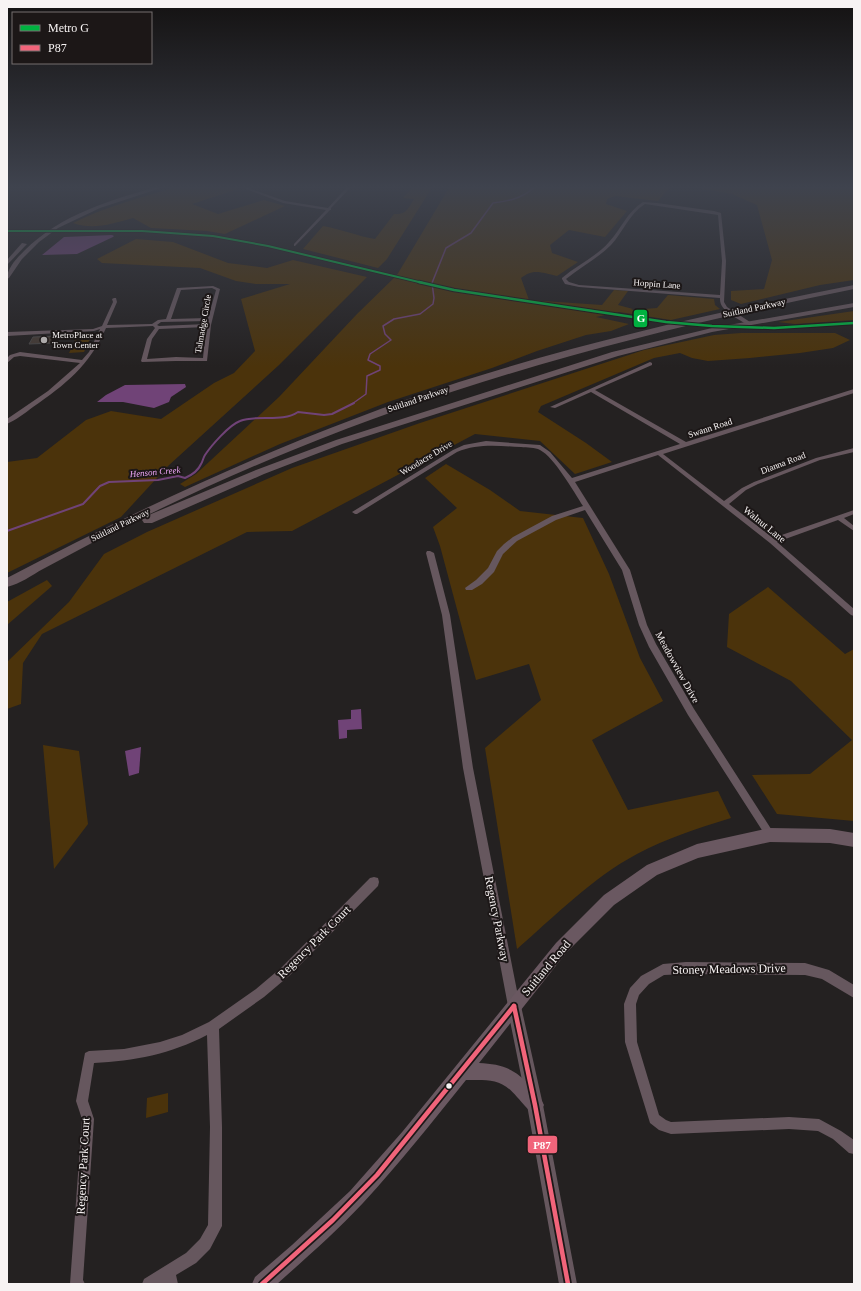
<svg xmlns="http://www.w3.org/2000/svg" width="861" height="1291" font-family="'Times New Roman',serif">
<style>
.green{fill:#4b330b}
.water{fill:#704377}
.lines{fill:none;stroke-linecap:round;stroke-linejoin:round}
.stream-far1{stroke:#704377;stroke-width:1.5}
.stream{stroke:#704377;stroke-width:2}
.building{fill:#443a34;stroke:#494747}
.minor{fill:#66575e;fill-rule:evenodd}
.tertiary{fill:#66575e;fill-rule:evenodd}
.secondary{fill:#6a5861;fill-rule:evenodd}
.trunk{fill:#66565c;fill-rule:evenodd}
.bus-1-casing{stroke:#1c1717;stroke-width:8}
.bus-1{stroke:#f1647a;stroke-width:4.5}
.metro-1-far1-casing{stroke:#1c1717;stroke-width:3.5}
.metro-1-casing{stroke:#1c1717;stroke-width:4.5}
.metro-1-far1{stroke:#00b140;stroke-width:2}
.metro-1{stroke:#00b140;stroke-width:2.5}
.poi-dot{fill:#adaaaa;stroke:#1c1717;stroke-width:1.5}
.bus-dot{fill:#f7f3f3;stroke:#1c1717;stroke-width:1.5}
.labels{text-anchor:middle;stroke-width:4;stroke-linejoin:round;paint-order:stroke}
.far-street-label{font-size:9px;fill:#f7f3f3;stroke:#1c1717}
.far-poi-label{font-size:9px;fill:#f7f3f3;stroke:#1c1717;text-anchor:start}
.far-water-label{font-size:9px;font-style:italic;fill:#efa7f9;stroke:#1c1717}
.street-label{font-size:10px;fill:#f7f3f3;stroke:#1c1717}
.near-street-label{font-size:12px;fill:#f7f3f3;stroke:#1c1717}
.line-badge{stroke:#1c1717;stroke-width:1.5}
.badge-label{font-size:11px;text-anchor:middle;font-weight:bold;fill:#fff}
</style>
<rect width="100%" height="100%" fill="#242121"/>
<!-- green -->
<g class="green">
<path d="M180,186H232L238,189L192,204L218,214L264,200L285,206L225,234L207,231L151,228L133,218C112,224 93,230 73,223C107,206 143,197 180,186Z"/>
<path d="M414,186H433L387,259L378,268L303,249L323,226C341,229 357,236 375,239L394,214C406,215 408,209 414,199L403,198Z"/>
<path d="M450,186H671L658,201L615,196L607,199L606,204L627,211L605,237L569,230L550,245L552,253L578,262L557,276C542,273 534,268 521,278L529,300L602,305L614,290L628,291L618,305L633,309L631,310L657,308L668,295L714,299L715,305L720,309L671,320L619,312L596,317L629,324L611,331L586,335L537,351L492,368L388,402L280,444L185,487L180,484L196,474L279,397L357,314L397,275Z"/>
<polygon points="686,186 854,186 854,280 820,285 741,304 731,300 731,291 764,289 772,260 757,205 732,194"/>
<polygon points="136,239 173,242 228,263 267,268 293,260 367,277 279,365 168,466 121,517 7,573 7,462 37,458 86,420 111,411 161,419 214,383 234,373 255,351 241,299 290,284 256,284 236,281 200,268 102,263 97,259"/>
<polygon points="854,311 854,320 795,324 778,322"/>
<polygon points="741,333 835,333 850,340 833,348 800,353 750,358 708,361 692,358 680,353 654,358 541,406 538,412 586,443 612,462 575,474 540,441 475,434 292,531 247,532 42,634 23,663 21,704 7,709 7,662 69,602 104,554 147,532 292,468 420,423 644,350 714,335"/>
<polygon points="91,337 84,352 69,353 76,338"/>
<path d="M446,464L490,490L520,511L583,518L609,574L640,658L663,701L592,740L628,810L718,791L731,818C699,828 667,838 637,854C592,878 555,916 517,949L485,748L541,700L529,664L476,680L440,546L433,527L457,508L425,478Z"/>
<polygon points="47,580 52,586 7,625 7,602"/>
<polygon points="768,587 845,654 854,649 854,821 777,814 752,775 810,774 852,740 791,681 727,647 729,614"/>
<polygon points="43,745 79,751 88,824 54,869"/>
<polygon points="168,1093 168,1112 146,1118 147,1098"/>
</g>
<!-- water -->
<g class="water">
<polygon points="112,235 114,236 113,237 77,254 42,255 64,237"/>
<polygon points="185,384 186,387 171,397 169,402 154,408 123,402 97,402 106,395 125,385"/>
<polygon points="361,709 362,729 347,730 347,738 339,739 338,720 351,719 351,710"/>
<polygon points="141,747 139,773 129,776 125,751"/>
</g>
<g class="lines">
<!-- stream-far1 -->
<path class="stream-far1" d="M352,404L366,394L367,376L380,370V366L368,360L370,354L391,340L385,334L383,326L394,319L420,314L433,304L434,298L432,283L446,248L471,233L493,203C510,201 523,198 536,186"/>
<!-- stream -->
<path class="stream" d="M7,531L83,504L100,486L109,482L158,480L178,476L185,478C192,475 198,471 201,464C203,461 203,458 205,455C211,446 229,425 240,421C258,414 282,423 298,412L324,415L332,414L354,403"/>
</g>
<!-- building -->
<polygon class="building" points="58,336 55,343 29,344 33,337"/>
<g class="lines">
<!-- minor -->
<g class="minor">
<polygon points="238,186 243,186 285,201 328,208 348,186 352,186 331,208 331,210 330,210 295,246 294,246 294,244 326,210 283,203"/>
<polygon points="846,186 854,186 854,188 847,187"/>
<path d="M643,202L657,203L714,211L721,213L726,261L724,302L727,307L750,322V324H746C737,318 719,311 720,298L579,287L565,284L562,279V278C577,265 596,257 609,242C621,229 627,212 643,202ZM645,204L718,215L722,261L720,295L579,285L569,282L566,279C581,267 598,258 611,245C623,232 629,214 645,204Z"/>
<path d="M213,286L220,289L211,325L207,361H176L142,362L141,361L147,339L155,328L153,326L106,328C90,365 65,385 33,407C25,413 16,420 7,424V419L48,391L80,363L20,356L14,357L7,363V358L10,355L20,352L82,360L89,352L100,329L94,331L7,336V332L93,329L102,326L113,302L112,299L114,298H116L117,302L107,325L152,324L158,320L166,319L177,288ZM212,288L216,290L208,318L171,319L181,290ZM208,321L207,324L159,326L157,325L161,322ZM206,327L203,358L176,357L147,359L152,339L159,329Z"/>
<path d="M650,362L652,363V365L595,390L686,442L854,389V393L663,454L724,501L742,488L754,482L816,458L854,448V452L820,460L758,484L746,490L729,504L773,538L854,510V514L844,518L854,526V531L838,520L777,542L854,609V616L851,615L770,543L658,455L575,482L630,570L647,625L656,644L694,709L773,832L775,835L773,838L770,840L767,838L688,715L649,647L639,625L622,570L585,510L556,520L517,541L503,554L494,572L482,584L472,590H466L465,588L476,580L488,568L497,551L504,544L513,537L552,516L583,506C574,492 554,457 540,450C535,447 527,448 521,447C499,446 478,443 457,452L357,514H355L352,512L453,450L464,445L486,441L540,445L550,452L572,478L680,444L591,392L555,408L550,407Z"/>
<polygon points="427,551 430,551 434,553 450,615 473,768 520,1006 518,1010 514,1012 510,1010 508,1006 463,768 442,615 426,553"/>
<path d="M374,877L378,878L379,882L378,886L290,975L264,997L219,1029L222,1127V1226L210,1249L196,1263L176,1275L178,1284H164V1283L142,1284L144,1279L186,1253L200,1239L208,1225L210,1127L207,1035C171,1054 134,1061 94,1063L88,1101L94,1119L83,1280L85,1284H70L82,1119L76,1101L85,1053L89,1051L124,1049L160,1042L182,1035L209,1022L256,989L282,967L370,878Z"/>
<polygon points="686,962 805,963 829,970 854,985 854,998 822,979 805,975 686,974 664,975 649,984 639,995 636,1004 637,1042 659,1115 666,1120 671,1122 789,1117 819,1119 841,1131 854,1140 854,1154 849,1153 833,1139 818,1131 789,1129 671,1134 659,1130 650,1123 625,1042 624,1004 630,988 641,976 663,964"/>
</g>
<!-- tertiary -->
<g class="tertiary">
<path d="M160,186H167L100,208L58,228L39,242L22,259L9,278L7,279C7,268 17,258 24,251C61,214 111,200 160,186Z"/>
<polygon points="22,243 27,244 7,265 7,260"/>
<polygon points="514,999 519,1001 521,1006 543,1105 577,1284 559,1284 527,1105 507,1006 509,1001"/>
</g>
<!-- secondary -->
<path class="secondary" d="M770,828L830,829L854,833V847L830,843L770,842L698,858L657,875L614,905L566,953L479,1063C502,1064 516,1069 531,1087C536,1093 541,1098 544,1105L541,1111L535,1114C527,1110 523,1103 517,1097C501,1078 489,1080 466,1080C433,1121 399,1164 363,1203C336,1232 306,1258 277,1284H252L255,1277L292,1245L350,1191L403,1131L556,943L604,895L647,865L697,844Z"/>
<!-- trunk -->
<g class="trunk">
<path d="M854,285V289C662,328 474,376 293,450C228,476 165,506 103,537C83,548 63,558 43,569C32,575 20,584 7,587V578C153,501 302,433 459,382C588,341 721,311 854,285Z"/>
<polygon points="854,303 854,307 712,332 618,356 342,444 264,474 152,523 144,523 142,520 144,517 256,470 336,440 612,352 712,328"/>
</g>
<!-- bus-1 casing -->
<g class="bus-1-casing">
<g id="bus-1">
<polyline points="514,1006 535,1105 568,1284"/>
<polyline points="262,1284 333,1220 377,1175 514,1006"/>
</g>
</g>
<!-- bus-1 -->
<use href="#bus-1" class="bus-1"/>
<!-- metro-1-far1 casing -->
<g class="metro-1-far1-casing">
<polyline id="metro-1-far1" points="7,231 142,231 213,236 268,246 423,283"/>
</g>
<!-- metro-1 casing -->
<g class="metro-1-casing">
<polyline id="metro-1" points="419,282 454,290 666,322 712,326 774,328 854,323"/>
</g>
<!-- metro-1-far1 -->
<use href="#metro-1-far1" class="metro-1-far1"/>
<!-- metro-1 -->
<use href="#metro-1" class="metro-1"/>
</g>
<!-- sky -->
<linearGradient id="sky" x2="0" y2="1"><stop stop-color="#141212"/><stop offset="0.51" stop-color="#3f434e"/><stop offset="1" stop-color="#3f434e" stop-opacity="0"/></linearGradient>
<rect width="861" height="367" fill="url(#sky)"/>
<!-- markers -->
<circle class="poi-dot" cx="44" cy="340" r="4"/>
<circle class="bus-dot" cx="449" cy="1086" r="3.5"/>
<g class="labels">
<!-- far-street labels -->
<g class="far-street-label">
<text transform="translate(657 284) rotate(4)" y="3">Hoppin Lane</text>
<text transform="translate(754 308) rotate(-12)" y="3">Suitland Parkway</text>
<text transform="translate(203 324) rotate(-80)" y="3">Talmadge Circle</text>
<text transform="translate(418 399) rotate(-19)" y="3">Suitland Parkway</text>
<text transform="translate(710 428) rotate(-18)" y="3">Swann Road</text>
<text transform="translate(426 458) rotate(-31)" y="3">Woodacre Drive</text>
<text transform="translate(783 463) rotate(-21)" y="3">Dianna Road</text>
<text transform="translate(120 525) rotate(-26)" y="3">Suitland Parkway</text>
</g>
<!-- far-poi labels -->
<g class="far-poi-label">
<text x="52" y="338">MetroPlace at<tspan x="52" dy="10">Town Center</tspan></text>
</g>
<!-- far-water labels -->
<g class="far-water-label">
<text transform="translate(155 472) rotate(-5)" y="3">Henson Creek</text>
</g>
<!-- street labels -->
<g class="street-label">
<text transform="translate(765 524) rotate(39)" y="4">Walnut Lane</text>
<text transform="translate(678 667) rotate(61)" y="4">Meadowview Drive</text>
</g>
<!-- near-street labels -->
<g class="near-street-label">
<text transform="translate(497 919) rotate(79)" y="4">Regency Parkway</text>
<text transform="translate(314 942) rotate(-45)" y="4">Regency Park Court</text>
<text transform="translate(546 968) rotate(-50)" y="4">Suitland Road</text>
<text transform="translate(729 969) rotate(-1)" y="4">Stoney Meadows Drive</text>
<text transform="translate(83 1166) rotate(-87)" y="4">Regency Park Court</text>
</g>
</g>
<g class="line-badge">
<rect x="633" y="309" width="15" height="19" rx="4" fill="#00b140"/>
<rect x="527" y="1135" width="31" height="19" rx="4" fill="#f1647a"/>
</g>
<g class="badge-label">
<text x="641" y="322">G</text>
<text x="542" y="1149">P87</text>
</g>
<!-- border -->
<rect width="861" height="1291" fill="none" stroke="#f7f3f3" stroke-width="16"/>
<!-- legend -->
<rect x="12" y="12" width="140" height="52" fill="#1c1717" stroke="#746f6f"/>
<rect x="20" y="25" width="20" height="6" fill="#00b140" stroke="#746f6f"/>
<text x="48" y="32" font-size="12" fill="#f7f3f3">Metro G</text>
<rect x="20" y="45" width="20" height="6" fill="#f1647a" stroke="#746f6f"/>
<text x="48" y="52" font-size="12" fill="#f7f3f3">P87</text>
</svg>
